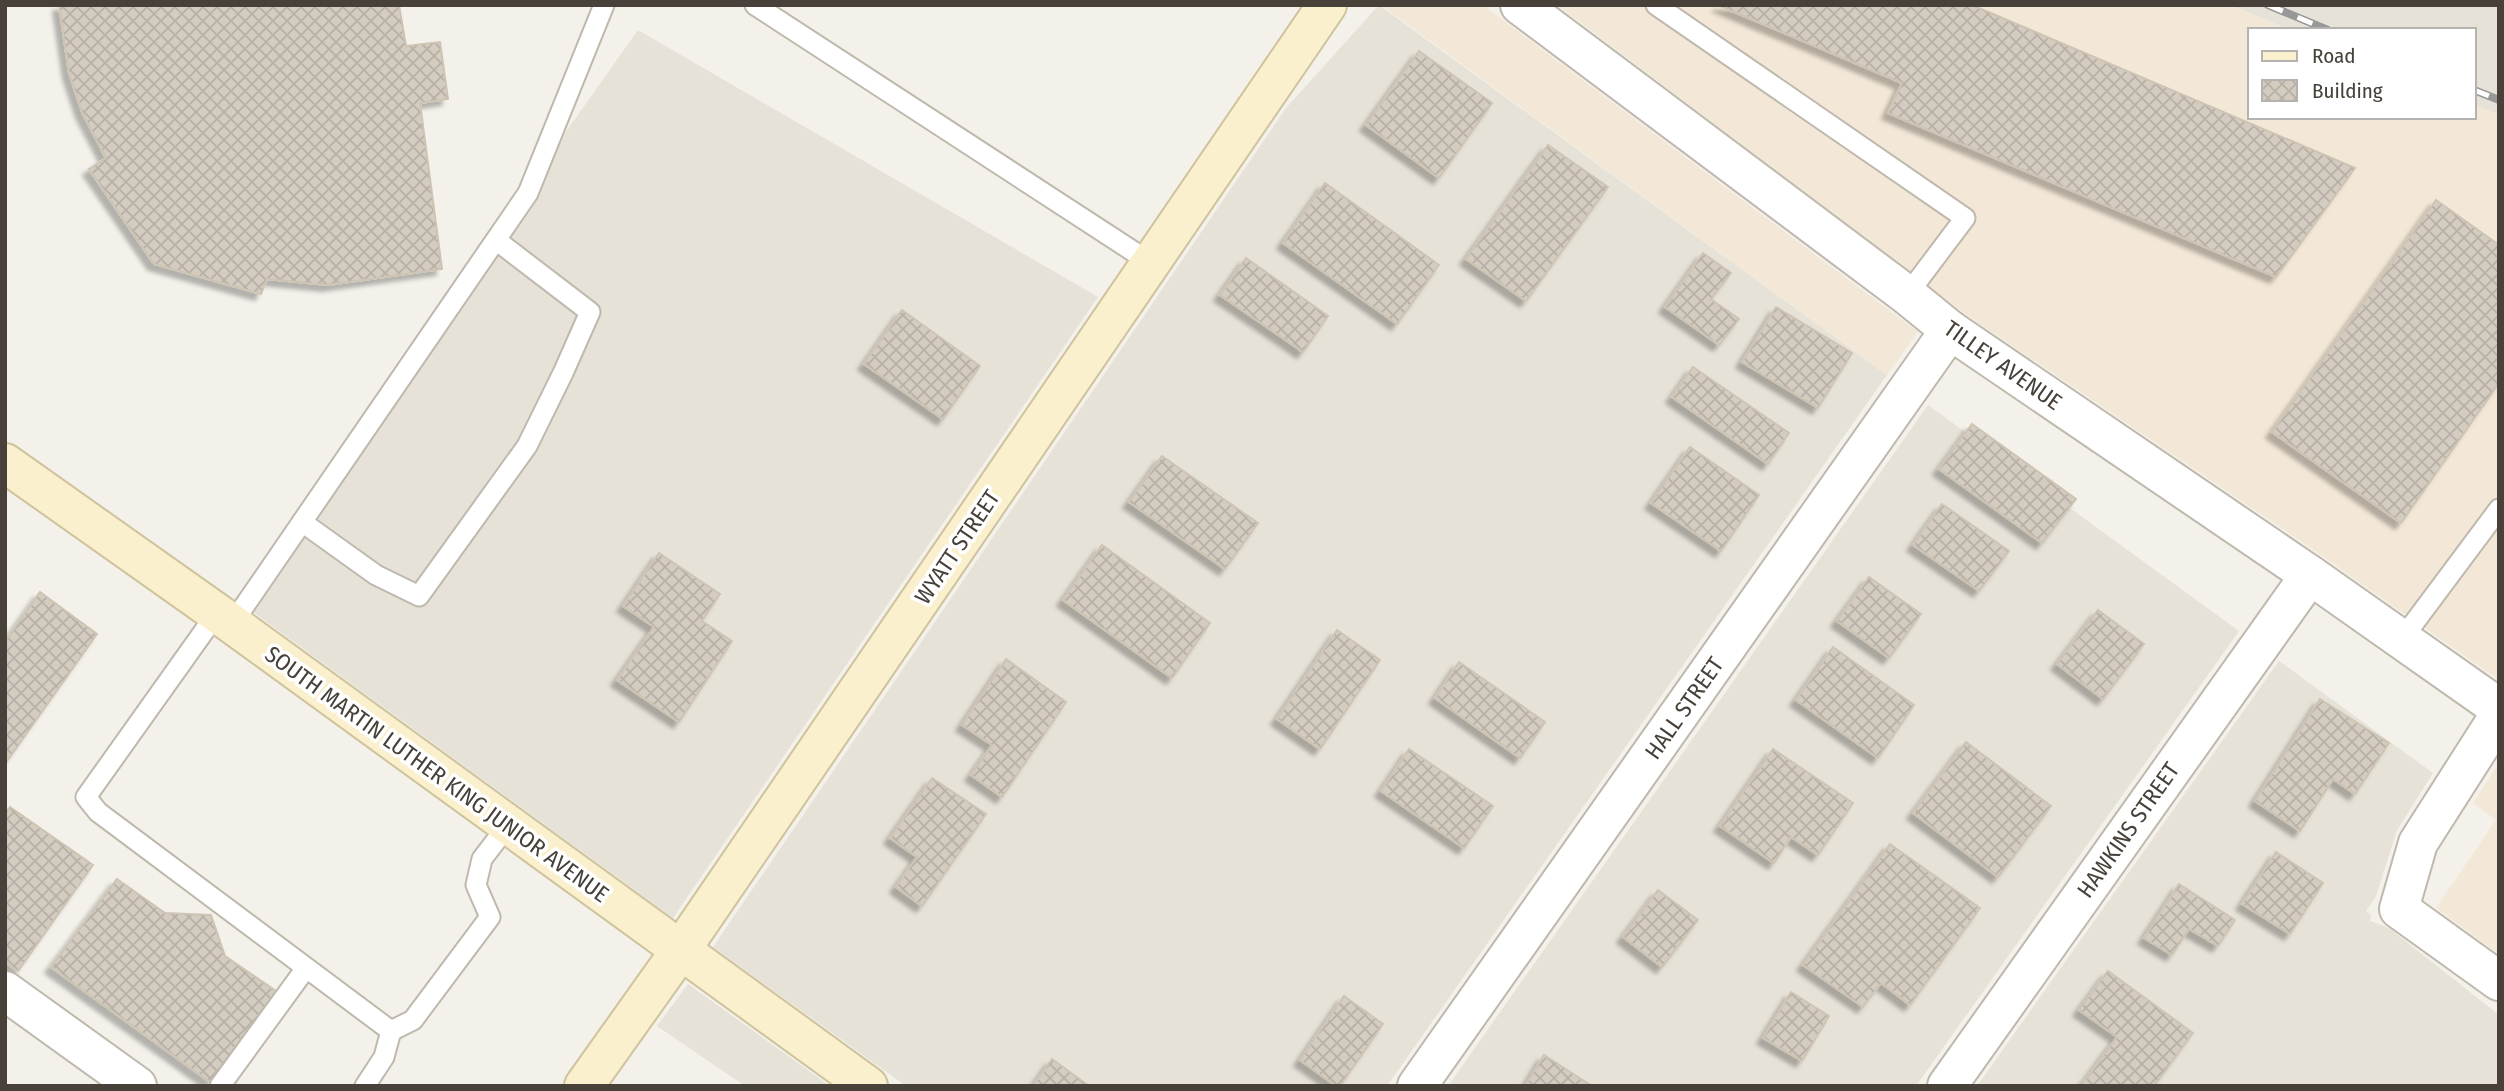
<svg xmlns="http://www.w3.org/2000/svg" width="2504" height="1091" font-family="'Fira Sans Condensed',sans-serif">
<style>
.residential{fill:#e7e2d8}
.commercial{fill:#f3e8d7}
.building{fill:url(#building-cross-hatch);stroke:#cec4b4;stroke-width:2;filter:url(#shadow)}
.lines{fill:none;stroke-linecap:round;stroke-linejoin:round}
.lane-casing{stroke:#beb8ad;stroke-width:23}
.street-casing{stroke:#beb8ad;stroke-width:42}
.secondary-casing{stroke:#cfc39d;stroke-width:42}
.lane{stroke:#fff;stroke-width:19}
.street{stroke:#fff;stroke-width:38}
.secondary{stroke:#faf0cd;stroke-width:38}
.rail-casing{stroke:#989898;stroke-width:8}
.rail{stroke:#fff;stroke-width:5;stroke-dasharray:16;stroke-linecap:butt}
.labels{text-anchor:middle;stroke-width:7;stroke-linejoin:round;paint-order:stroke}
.street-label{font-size:23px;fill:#474139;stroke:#fff}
</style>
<defs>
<pattern id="building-cross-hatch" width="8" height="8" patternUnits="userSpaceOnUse" patternTransform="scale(1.75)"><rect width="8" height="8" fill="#d4ccc0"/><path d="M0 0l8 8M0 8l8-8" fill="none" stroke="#b7b0a6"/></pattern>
<filter id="shadow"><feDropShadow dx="-6" dy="6" stdDeviation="2" flood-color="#0004"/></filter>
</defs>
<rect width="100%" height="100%" fill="#f3f1ea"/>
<!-- residential -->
<g class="residential">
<polygon points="1379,5 1887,375 1387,1086 906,1086 713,947 1286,108"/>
<polygon points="2230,5 2499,5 2499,115 2474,105 2474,30 2290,30"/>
<polygon points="638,30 1098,297 673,918 235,599"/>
<polygon points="1928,405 2239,631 1916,1086 1448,1086"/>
<polygon points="2279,661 2433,773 2397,830 2376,896 2366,911 2371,915 2370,921 2389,928 2499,1015 2499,1086 1977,1086"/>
<polygon points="688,984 830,1086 745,1086 657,1026"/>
</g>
<!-- commercial -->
<g class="commercial">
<polygon points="1381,5 1483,5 1918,332 1887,375"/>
<polygon points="1557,5 2230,5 2290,30 2250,30 2250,117 2474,117 2474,105 2499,115 2499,680 2302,542 1964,313"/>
<polygon points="2499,763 2499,954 2436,908 2496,820 2473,803"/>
</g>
<!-- building -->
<g class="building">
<polygon points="59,5 399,5 406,46 440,42 448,99 420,103 442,269 328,285 267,279 261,294 154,264 89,169 106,158 82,112 69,73"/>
<polygon points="1718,5 1972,5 2355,168 2276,277 1888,113 1902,83"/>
<polygon points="1419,51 1492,103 1439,178 1366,125"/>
<polygon points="1548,145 1608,187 1526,301 1466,259"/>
<polygon points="1325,183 1439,265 1397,324 1283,243"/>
<polygon points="2436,200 2499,245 2499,383 2401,523 2272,432"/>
<polygon points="1703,253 1731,273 1711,299 1739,319 1719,345 1665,307"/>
<polygon points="1246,258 1328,316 1303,352 1220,295"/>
<polygon points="1776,307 1852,353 1818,408 1742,362"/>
<polygon points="902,310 980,366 943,419 864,364"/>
<polygon points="1693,367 1789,433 1768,464 1672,397"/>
<polygon points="1972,424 2076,499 2042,543 1939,469"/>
<polygon points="1690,447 1759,495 1721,551 1651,503"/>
<polygon points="1162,456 1258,523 1225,569 1129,502"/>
<polygon points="1942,504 2009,551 1979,591 1913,545"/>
<polygon points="1102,545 1210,623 1172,678 1063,600"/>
<polygon points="659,553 720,594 702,621 732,641 679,722 617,680 654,627 623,606"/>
<polygon points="1869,577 1921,614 1889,658 1837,621"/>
<polygon points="40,592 97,634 5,764 5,642"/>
<polygon points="2098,610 2144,644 2103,699 2057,664"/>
<polygon points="1337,630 1380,660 1320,749 1277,719"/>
<polygon points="1833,647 1914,705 1878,758 1796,700"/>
<polygon points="1006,659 1066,702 1002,797 971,775 992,745 962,725"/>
<polygon points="1459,662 1545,722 1520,758 1435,698"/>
<polygon points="2320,699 2389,743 2355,794 2333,779 2300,831 2255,801"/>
<polygon points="1966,742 2051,806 1998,877 1913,813"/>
<polygon points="1409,749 1493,806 1464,848 1381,791"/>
<polygon points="1773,749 1853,803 1818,855 1791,837 1774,863 1720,826"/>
<polygon points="932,778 986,814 922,906 896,887 917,857 890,838"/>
<polygon points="10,807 93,865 18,971 5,962 5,814"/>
<polygon points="1890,844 1980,908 1910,1005 1881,983 1863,1007 1803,965"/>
<polygon points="2276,852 2323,883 2290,934 2242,904"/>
<polygon points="117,879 165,913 211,915 225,956 276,991 210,1082 51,967"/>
<polygon points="2179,884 2235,920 2218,946 2189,929 2172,955 2144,938"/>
<polygon points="1658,890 1698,920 1662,967 1623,937"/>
<polygon points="2108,971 2193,1033 2154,1086 2081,1086 2117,1037 2079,1010"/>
<polygon points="1791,992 1829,1016 1802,1061 1763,1038"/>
<polygon points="1344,996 1383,1024 1340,1086 1336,1086 1300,1060"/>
<polygon points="1544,1055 1592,1086 1525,1086"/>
<polygon points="1052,1059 1089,1086 1033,1086"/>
</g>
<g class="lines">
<!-- lane casing -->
<g class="lane-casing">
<g id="lane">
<polyline points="755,5 1151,263"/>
<polyline points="1656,5 1965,218 1907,295"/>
<polyline points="302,522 376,575 419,596 527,446 563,373 590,312 496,240"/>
<polyline points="217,613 86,797 98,812 391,1031 413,1020 490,917 476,885 482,859 508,825"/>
<polyline points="232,624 528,193 604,5"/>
<polyline points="2402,639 2499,509"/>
<polyline points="220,1086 306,968"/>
<polyline points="365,1086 384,1057 391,1031"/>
</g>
</g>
<!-- street casing -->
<g class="street-casing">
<g id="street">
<polyline points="1520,5 1907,295 1950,330 2310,575 2499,708"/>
<polyline points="2499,716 2418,843 2399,909 2499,981"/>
<polyline points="5,991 137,1086"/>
<polyline points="1417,1086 1950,330"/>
<polyline points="1947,1086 2310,575"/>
</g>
</g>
<!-- secondary casing -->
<g class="secondary-casing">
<g id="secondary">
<polyline points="5,463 217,613 868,1086"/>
<polyline points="584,1086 680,951 1327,5"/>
</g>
</g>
<!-- lane -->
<use href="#lane" class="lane"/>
<!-- street -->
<use href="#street" class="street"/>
<!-- secondary -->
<use href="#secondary" class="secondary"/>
<!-- rail casing -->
<g class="rail-casing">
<g id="rail">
<polyline points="2268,5 2328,30"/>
<polyline points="2474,90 2499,100"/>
</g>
</g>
<!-- rail -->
<use href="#rail" class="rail"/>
</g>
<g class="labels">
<!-- street labels -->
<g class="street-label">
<text transform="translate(2003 365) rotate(35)" y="8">TILLEY AVENUE</text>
<text transform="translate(957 547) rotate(-56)" y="8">WYATT STREET</text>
<text transform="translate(1684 708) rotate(-55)" y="8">HALL STREET</text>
<text transform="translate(437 774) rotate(36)" y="8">SOUTH MARTIN LUTHER KING JUNIOR AVENUE</text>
<text transform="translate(2128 830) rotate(-55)" y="8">HAWKINS STREET</text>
</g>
</g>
<!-- border -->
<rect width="2504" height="1091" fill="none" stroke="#474139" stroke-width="14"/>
<!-- legend -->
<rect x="2248" y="28" width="228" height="91" fill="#ffffff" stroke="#b5b3b0" stroke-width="2"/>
<rect x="2262" y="51" width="35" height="10" fill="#faf0cd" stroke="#b5b3b0" stroke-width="2"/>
<text x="2312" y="63" font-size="21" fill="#474139">Road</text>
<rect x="2262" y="80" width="35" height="21" fill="url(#building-cross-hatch)" stroke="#b5b3b0" stroke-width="2"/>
<text x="2312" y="98" font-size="21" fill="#474139">Building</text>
</svg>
